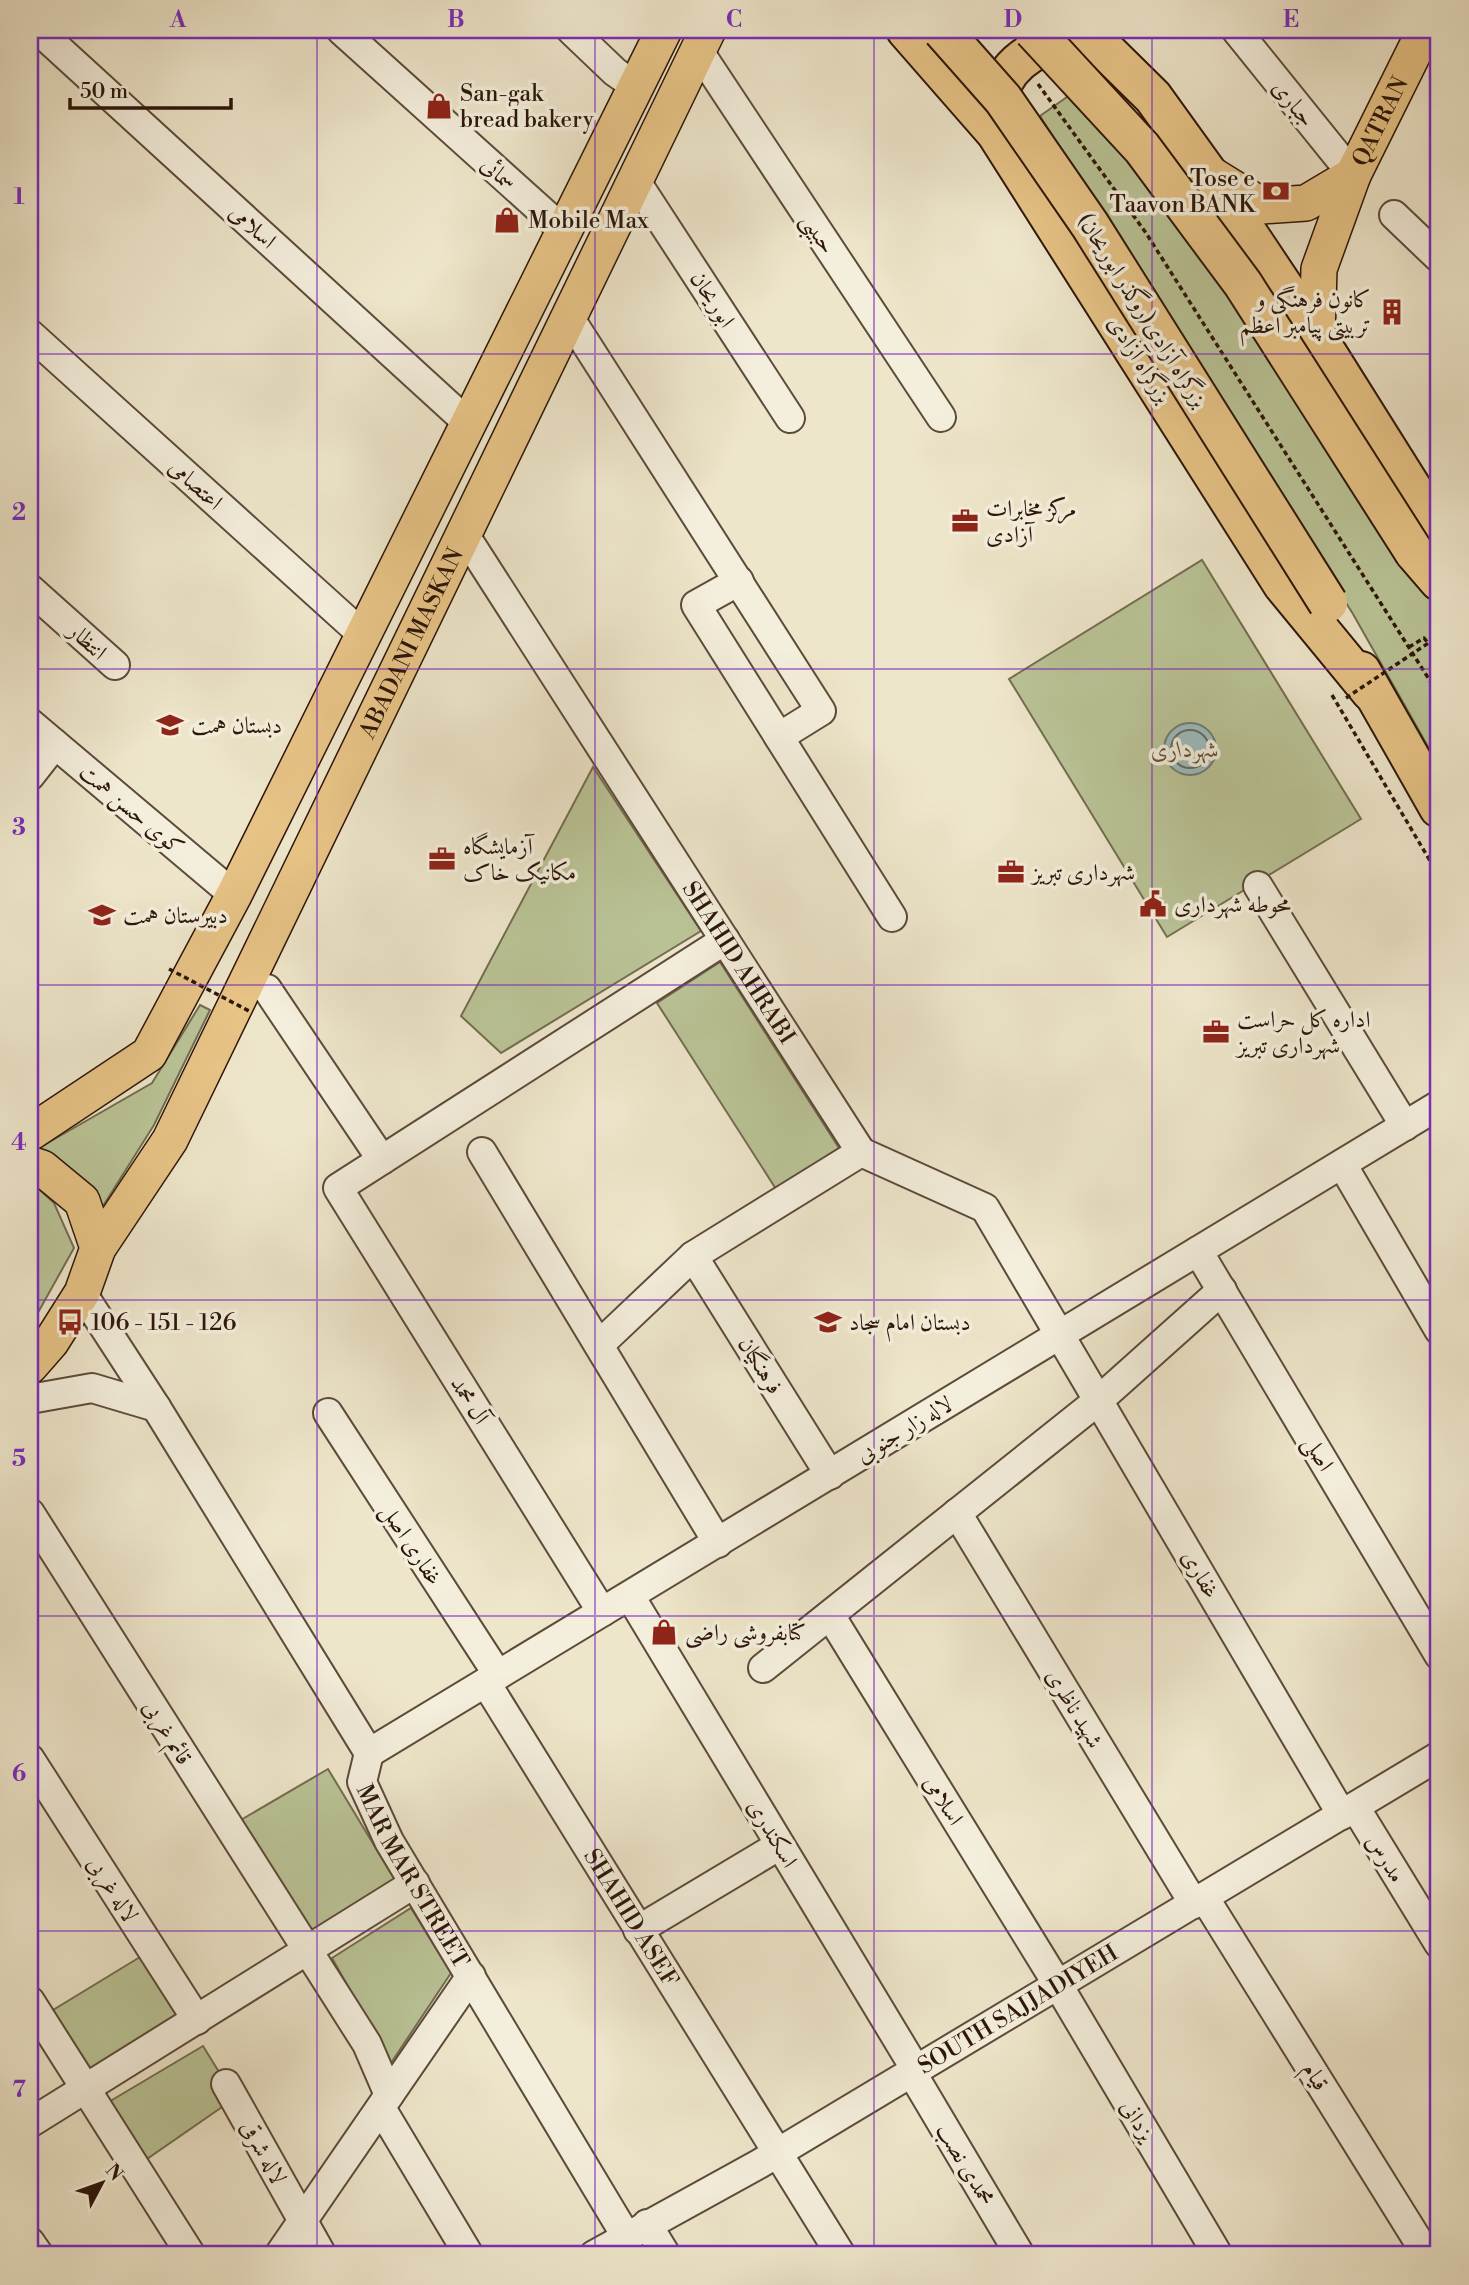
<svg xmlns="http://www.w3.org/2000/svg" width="1469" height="2285" font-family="'Libre Bodoni',Amiri,serif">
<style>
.green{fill:#bac497;stroke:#736d50;stroke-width:2}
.water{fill:#9cbdbf;stroke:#6f7a76;stroke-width:2}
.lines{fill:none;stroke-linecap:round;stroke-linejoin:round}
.shore{stroke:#646a64;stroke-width:2}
.minor-casing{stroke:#5c4a3a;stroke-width:32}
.major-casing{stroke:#2c1609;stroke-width:38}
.highway-casing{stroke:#2c1609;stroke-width:42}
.path{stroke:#2c1609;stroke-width:3.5;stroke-dasharray:5 3.5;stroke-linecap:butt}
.minor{stroke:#f4efdd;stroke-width:28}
.major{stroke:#e7c386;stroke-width:35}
.highway{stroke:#e7c386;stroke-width:38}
.highway-bridge-casing{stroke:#2c1609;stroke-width:42;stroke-linecap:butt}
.path-bridge{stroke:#2c1609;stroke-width:3.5;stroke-dasharray:5 3.5;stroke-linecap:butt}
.highway-bridge{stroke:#e7c386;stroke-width:38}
.grid{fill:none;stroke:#7b2cbf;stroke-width:2;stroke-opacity:0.55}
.labels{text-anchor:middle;stroke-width:7;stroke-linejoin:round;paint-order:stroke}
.poi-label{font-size:23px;fill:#2c1609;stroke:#f4efdd;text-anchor:start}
.street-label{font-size:23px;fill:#2c1609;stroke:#f4efdd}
.park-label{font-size:23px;font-style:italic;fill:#5e533b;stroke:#f4efdd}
.neatline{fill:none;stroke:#7b2cbf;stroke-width:2.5}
.grid-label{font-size:23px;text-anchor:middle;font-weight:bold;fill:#7b2cbf}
</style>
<rect width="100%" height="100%" fill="#eee6cb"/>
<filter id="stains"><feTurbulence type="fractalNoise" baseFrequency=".00286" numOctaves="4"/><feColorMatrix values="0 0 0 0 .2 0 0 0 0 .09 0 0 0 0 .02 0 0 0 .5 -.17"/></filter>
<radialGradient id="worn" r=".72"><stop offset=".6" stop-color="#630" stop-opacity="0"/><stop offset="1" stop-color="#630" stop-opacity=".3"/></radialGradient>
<!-- green -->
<g class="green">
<polygon points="1074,92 1229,286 1412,573 1439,610 1439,766 1353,614 1040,116"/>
<polygon points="1202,560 1361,819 1167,937 1009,679"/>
<polygon points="593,767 701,931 501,1053 461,1016"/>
<polygon points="720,962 839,1148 776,1189 657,1003"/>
<polygon points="200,1005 210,1010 154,1125 103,1206 84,1187 32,1152 152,1083"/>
<polygon points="30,1181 54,1203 74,1248 30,1327"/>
<polygon points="328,1769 395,1880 313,1936 239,1821"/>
<polygon points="411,1908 451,1973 391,2063 332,1958"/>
<polygon points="140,1957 177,2016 91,2074 53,2010"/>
<polygon points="203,2046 235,2098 144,2161 107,2103"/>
</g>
<!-- water -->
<circle class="water" cx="1190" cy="749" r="26"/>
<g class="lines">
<!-- shore -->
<circle class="shore" cx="1190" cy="749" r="19"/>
<!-- minor casing -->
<g class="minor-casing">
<g id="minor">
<polyline points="38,30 468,423"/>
<polyline points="341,30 564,231"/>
<polyline points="571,30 615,72 635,86"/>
<polyline points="1236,30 1353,175"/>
<polyline points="698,50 941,417"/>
<polyline points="635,180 790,418"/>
<polyline points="1394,215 1439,258"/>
<polyline points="569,317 821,711 779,737"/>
<polyline points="30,334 363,635"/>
<path id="s1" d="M464,534L861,1152L985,1208L1342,1815"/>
<polyline points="739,581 696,605 892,917"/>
<polyline points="30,589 115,665"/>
<polyline points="30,723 234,895"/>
<polyline points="30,776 55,744"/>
<polyline points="1258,886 1405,1126"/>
<polyline points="267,989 382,1160"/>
<polyline points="482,1152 718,1543"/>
<polyline points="1342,1164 1439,1330"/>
<polyline points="1198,1251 1439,1655"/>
<polyline points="693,1256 830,1475"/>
<path id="s2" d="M82,1293L156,1407L369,1753L362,1782L389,1841L626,2236"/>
<polyline points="599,1345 693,1256 861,1152"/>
<polyline points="30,1399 92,1388 156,1407"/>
<polyline points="328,1413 498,1675"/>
<polyline points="30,1513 367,2044 389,2095"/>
<polyline points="957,1513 1194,1904"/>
<polyline points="630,1596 916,2070"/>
<polyline points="602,1612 338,1188 725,940"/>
<polyline points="830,1615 1058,1985 1218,2255"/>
<polyline points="763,1668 1099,1400 1222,1290"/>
<path id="s3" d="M486,1683L841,2255"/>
<polyline points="369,1753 1439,1105"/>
<polyline points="30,1759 197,2020"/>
<polyline points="1355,1807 1439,1944"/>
<polyline points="1204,1897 1427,2255"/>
<polyline points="638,1930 780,1845"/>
<polyline points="30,2001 191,2255"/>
<polyline points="912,2073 1020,2255"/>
<polyline points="226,2084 322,2255"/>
<polyline points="381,2108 469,2255"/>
<polyline points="30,2123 415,1883"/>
<polyline points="647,2224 666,2255"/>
<polyline points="30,2242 39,2255"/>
<polyline points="279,2255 471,1976"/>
<path id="s4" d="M594,2255L759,2164L1439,1756"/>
</g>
</g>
<!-- major casing -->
<g class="major-casing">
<g id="major">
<polyline points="1207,172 1262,206 1306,203 1353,175 1319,269 1317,337"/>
<path id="s5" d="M1353,175L1425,30"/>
<polyline points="30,1133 149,1054 234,895 664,30"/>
<polyline points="30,1164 42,1168 82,1201 98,1248 82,1293 51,1342 30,1366"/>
<path id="s6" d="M98,1248L170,1140L708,30"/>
</g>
</g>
<!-- highway casing -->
<g class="highway-casing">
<g id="highway">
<polyline points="906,30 996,133 1283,585 1371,692"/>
<polyline points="1085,30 1153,97 1207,172 1317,337 1420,501 1439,542"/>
<path d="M996,127C997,116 995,102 999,93C1009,59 1045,41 1077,39"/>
<polyline points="1414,552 1439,581"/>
<polyline points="1361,671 1439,808"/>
</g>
</g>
<!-- path -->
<g class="path">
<polyline points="1038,84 1146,233 1439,695"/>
<polyline points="1409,647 1424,638 1428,643"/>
<polyline points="1332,695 1439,876"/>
</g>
<!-- minor -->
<use href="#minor" class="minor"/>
<!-- major -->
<use href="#major" class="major"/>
<!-- highway -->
<use href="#highway" class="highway"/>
<!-- highway-bridge casing -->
<g class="highway-bridge-casing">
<g id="highway-bridge">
<polyline points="942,30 1003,99 1090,225 1328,603"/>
<polyline points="1033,30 1142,148 1243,284 1414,552"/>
</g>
</g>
<!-- path-bridge -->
<g class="path-bridge">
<polyline points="1346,698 1439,636"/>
<polyline points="169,969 249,1011"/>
</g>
<!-- highway-bridge -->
<use href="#highway-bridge" class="highway-bridge"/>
</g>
<!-- grid -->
<path class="grid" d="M317,30V2255M595,30V2255M874,30V2255M1152,30V2255M30,354H1439M30,669H1439M30,985H1439M30,1300H1439M30,1616H1439M30,1931H1439"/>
<!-- icons -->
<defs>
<g id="shop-bare" transform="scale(2.1)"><path d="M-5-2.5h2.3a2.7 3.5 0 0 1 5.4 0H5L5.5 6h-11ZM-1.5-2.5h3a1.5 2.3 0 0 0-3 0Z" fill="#8f2418" stroke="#f4efdd" stroke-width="2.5" paint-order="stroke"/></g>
<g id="bank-bare" transform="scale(2.1)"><path d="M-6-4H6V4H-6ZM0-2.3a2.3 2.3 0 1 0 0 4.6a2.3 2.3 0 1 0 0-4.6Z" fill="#8f2418" stroke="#f4efdd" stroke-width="2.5" paint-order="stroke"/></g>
<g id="building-bare" transform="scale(2.1)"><path d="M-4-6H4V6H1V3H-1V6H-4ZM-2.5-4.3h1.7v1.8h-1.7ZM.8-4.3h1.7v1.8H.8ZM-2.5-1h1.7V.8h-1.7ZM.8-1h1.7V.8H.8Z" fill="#8f2418" stroke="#f4efdd" stroke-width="2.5" paint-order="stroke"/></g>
<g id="office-bare" transform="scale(2.1)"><path d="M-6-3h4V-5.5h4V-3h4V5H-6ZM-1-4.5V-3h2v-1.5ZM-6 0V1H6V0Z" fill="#8f2418" stroke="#f4efdd" stroke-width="2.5" paint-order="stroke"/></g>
<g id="school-bare" transform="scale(2.1)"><path d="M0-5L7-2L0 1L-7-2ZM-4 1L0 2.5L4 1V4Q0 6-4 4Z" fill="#8f2418" stroke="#f4efdd" stroke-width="2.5" paint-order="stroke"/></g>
<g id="civic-bare" transform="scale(2.1)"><path d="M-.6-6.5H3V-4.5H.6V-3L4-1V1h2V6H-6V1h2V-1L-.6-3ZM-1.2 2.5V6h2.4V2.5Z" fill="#8f2418" stroke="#f4efdd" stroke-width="2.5" paint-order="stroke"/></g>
<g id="bus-bare" transform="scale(2.1)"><path d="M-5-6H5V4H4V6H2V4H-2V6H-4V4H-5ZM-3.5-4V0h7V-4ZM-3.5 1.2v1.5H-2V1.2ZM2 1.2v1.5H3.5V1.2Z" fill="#8f2418" stroke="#f4efdd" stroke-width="2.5" paint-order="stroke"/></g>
</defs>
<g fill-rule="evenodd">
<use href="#shop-bare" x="439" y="106"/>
<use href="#bank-bare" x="1276" y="191"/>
<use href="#shop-bare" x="507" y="220"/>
<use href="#building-bare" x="1392" y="312"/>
<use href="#office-bare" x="965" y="521"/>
<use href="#school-bare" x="170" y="725"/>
<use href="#office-bare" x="442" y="859"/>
<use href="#office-bare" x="1011" y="872"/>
<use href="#civic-bare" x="1153" y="904"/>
<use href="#school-bare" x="102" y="915"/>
<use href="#office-bare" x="1216" y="1032"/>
<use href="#bus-bare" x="70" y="1322"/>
<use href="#school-bare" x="828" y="1322"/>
<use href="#shop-bare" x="664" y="1632"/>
</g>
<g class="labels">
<!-- poi labels -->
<g class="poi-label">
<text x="460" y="101">San-gak<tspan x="460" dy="26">bread bakery</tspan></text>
<text x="1255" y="186" text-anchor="end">Tose e<tspan x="1255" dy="26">Taavon BANK</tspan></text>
<text x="528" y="228">Mobile Max</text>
<text x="1371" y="307" text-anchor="end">کانون فرهنگی و<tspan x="1371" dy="26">تربیتی پیامبر اعظم</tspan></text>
<text x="986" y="516">مرکز مخابرات<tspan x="986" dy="26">آزادی</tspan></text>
<text x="191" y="733">دبستان همت</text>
<text x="463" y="854">آزمایشگاه<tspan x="463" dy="26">مکانیک خاک</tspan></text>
<text x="1032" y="880">شهرداری تبریز</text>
<text x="1174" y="912">محوطه شهرداری</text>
<text x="123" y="923">دبیرستان همت</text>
<text x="1237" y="1027">اداره کل حراست<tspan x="1237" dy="26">شهرداری تبریز</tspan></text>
<text x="91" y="1330">106 - 151 - 126</text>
<text x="849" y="1330">دبستان امام سجاد</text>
<text x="685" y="1640">کتابفروشی راضی</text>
</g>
<!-- street labels -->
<g class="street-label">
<text transform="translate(1294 103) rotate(51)" y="8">جباری</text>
<text dy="8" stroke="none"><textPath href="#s5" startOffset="60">QATRAN</textPath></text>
<text transform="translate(499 173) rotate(42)" y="8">سمائی</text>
<text transform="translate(253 226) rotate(42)" y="8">اسلامی</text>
<text transform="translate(819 233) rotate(57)" y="8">حبیبی</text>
<text transform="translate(713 299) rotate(57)" y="8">ابوریحان</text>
<text transform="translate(1143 310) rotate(58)" y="8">بزرگراه آزادی(روگذر ابوریحان)</text>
<text transform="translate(1140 359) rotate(58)" y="8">بزرگراه آزادی</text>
<text transform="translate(196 484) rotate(42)" y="8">اعتصامی</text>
<text transform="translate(88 641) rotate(42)" y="8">انتظار</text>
<text dy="8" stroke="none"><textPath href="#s6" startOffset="682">ABADANI MASKAN</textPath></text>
<text transform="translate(132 809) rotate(40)" y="8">کوی حسن همت</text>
<text dy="8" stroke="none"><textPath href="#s1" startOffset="509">SHAHID AHRABI</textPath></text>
<text transform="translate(761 1365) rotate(58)" y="8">فرهنگیان</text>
<text transform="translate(470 1400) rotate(58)" y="8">آل محمد</text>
<text transform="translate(904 1429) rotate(-31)" y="8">لاله زار جنوبی</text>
<text transform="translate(1319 1453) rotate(59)" y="8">اصلی</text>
<text transform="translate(412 1544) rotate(57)" y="8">غفاری اصل</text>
<text transform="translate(1201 1574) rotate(60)" y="8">غفاری</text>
<text transform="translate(1075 1708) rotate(59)" y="8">شهید ناظری</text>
<text transform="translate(168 1732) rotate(58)" y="8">قائم غربی</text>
<text transform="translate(944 1800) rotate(58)" y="8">اسلامی</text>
<text transform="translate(773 1833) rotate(59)" y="8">اسکندری</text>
<text transform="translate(1386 1858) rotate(58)" y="8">مدرس</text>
<text dy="8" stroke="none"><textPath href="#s2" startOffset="679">MAR MAR STREET</textPath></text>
<text transform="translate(113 1889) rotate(57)" y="8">لاله غربی</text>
<text dy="8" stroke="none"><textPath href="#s3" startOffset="276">SHAHID ASEF</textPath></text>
<text dy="8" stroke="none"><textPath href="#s4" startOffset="490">SOUTH SAJJADIYEH</textPath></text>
<text transform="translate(1316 2076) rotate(58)" y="8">قیام</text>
<text transform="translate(1138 2120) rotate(59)" y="8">یزدانی</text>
<text transform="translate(264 2152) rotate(61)" y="8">لاله شرقی</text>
<text transform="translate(966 2164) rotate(59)" y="8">محمدی نصب</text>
</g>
<!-- park labels -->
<g class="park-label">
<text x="1185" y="757">شهرداری</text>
</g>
</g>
<!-- margin -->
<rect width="1469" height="2285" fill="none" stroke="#eee6cb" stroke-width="77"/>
<!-- north arrow -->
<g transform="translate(102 2183) rotate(49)" stroke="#f4efdd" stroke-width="5" paint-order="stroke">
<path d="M0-5L12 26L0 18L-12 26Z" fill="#2c1609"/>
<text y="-10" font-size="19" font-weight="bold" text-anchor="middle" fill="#2c1609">N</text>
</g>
<!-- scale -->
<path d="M70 98v10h161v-10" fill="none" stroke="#2c1609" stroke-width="3.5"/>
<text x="80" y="98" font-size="21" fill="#2c1609" stroke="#f4efdd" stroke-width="5" paint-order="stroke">50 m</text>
<rect x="38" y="38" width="1392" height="2208" class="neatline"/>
<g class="grid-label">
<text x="178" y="27">A</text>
<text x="456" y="27">B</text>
<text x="734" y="27">C</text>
<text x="1013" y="27">D</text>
<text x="1291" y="27">E</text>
<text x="19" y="204">1</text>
<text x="19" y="520">2</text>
<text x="19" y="835">3</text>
<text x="19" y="1150">4</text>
<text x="19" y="1466">5</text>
<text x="19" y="1781">6</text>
<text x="19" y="2097">7</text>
</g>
<rect width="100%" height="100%" filter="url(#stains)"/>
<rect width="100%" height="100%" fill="url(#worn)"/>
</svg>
